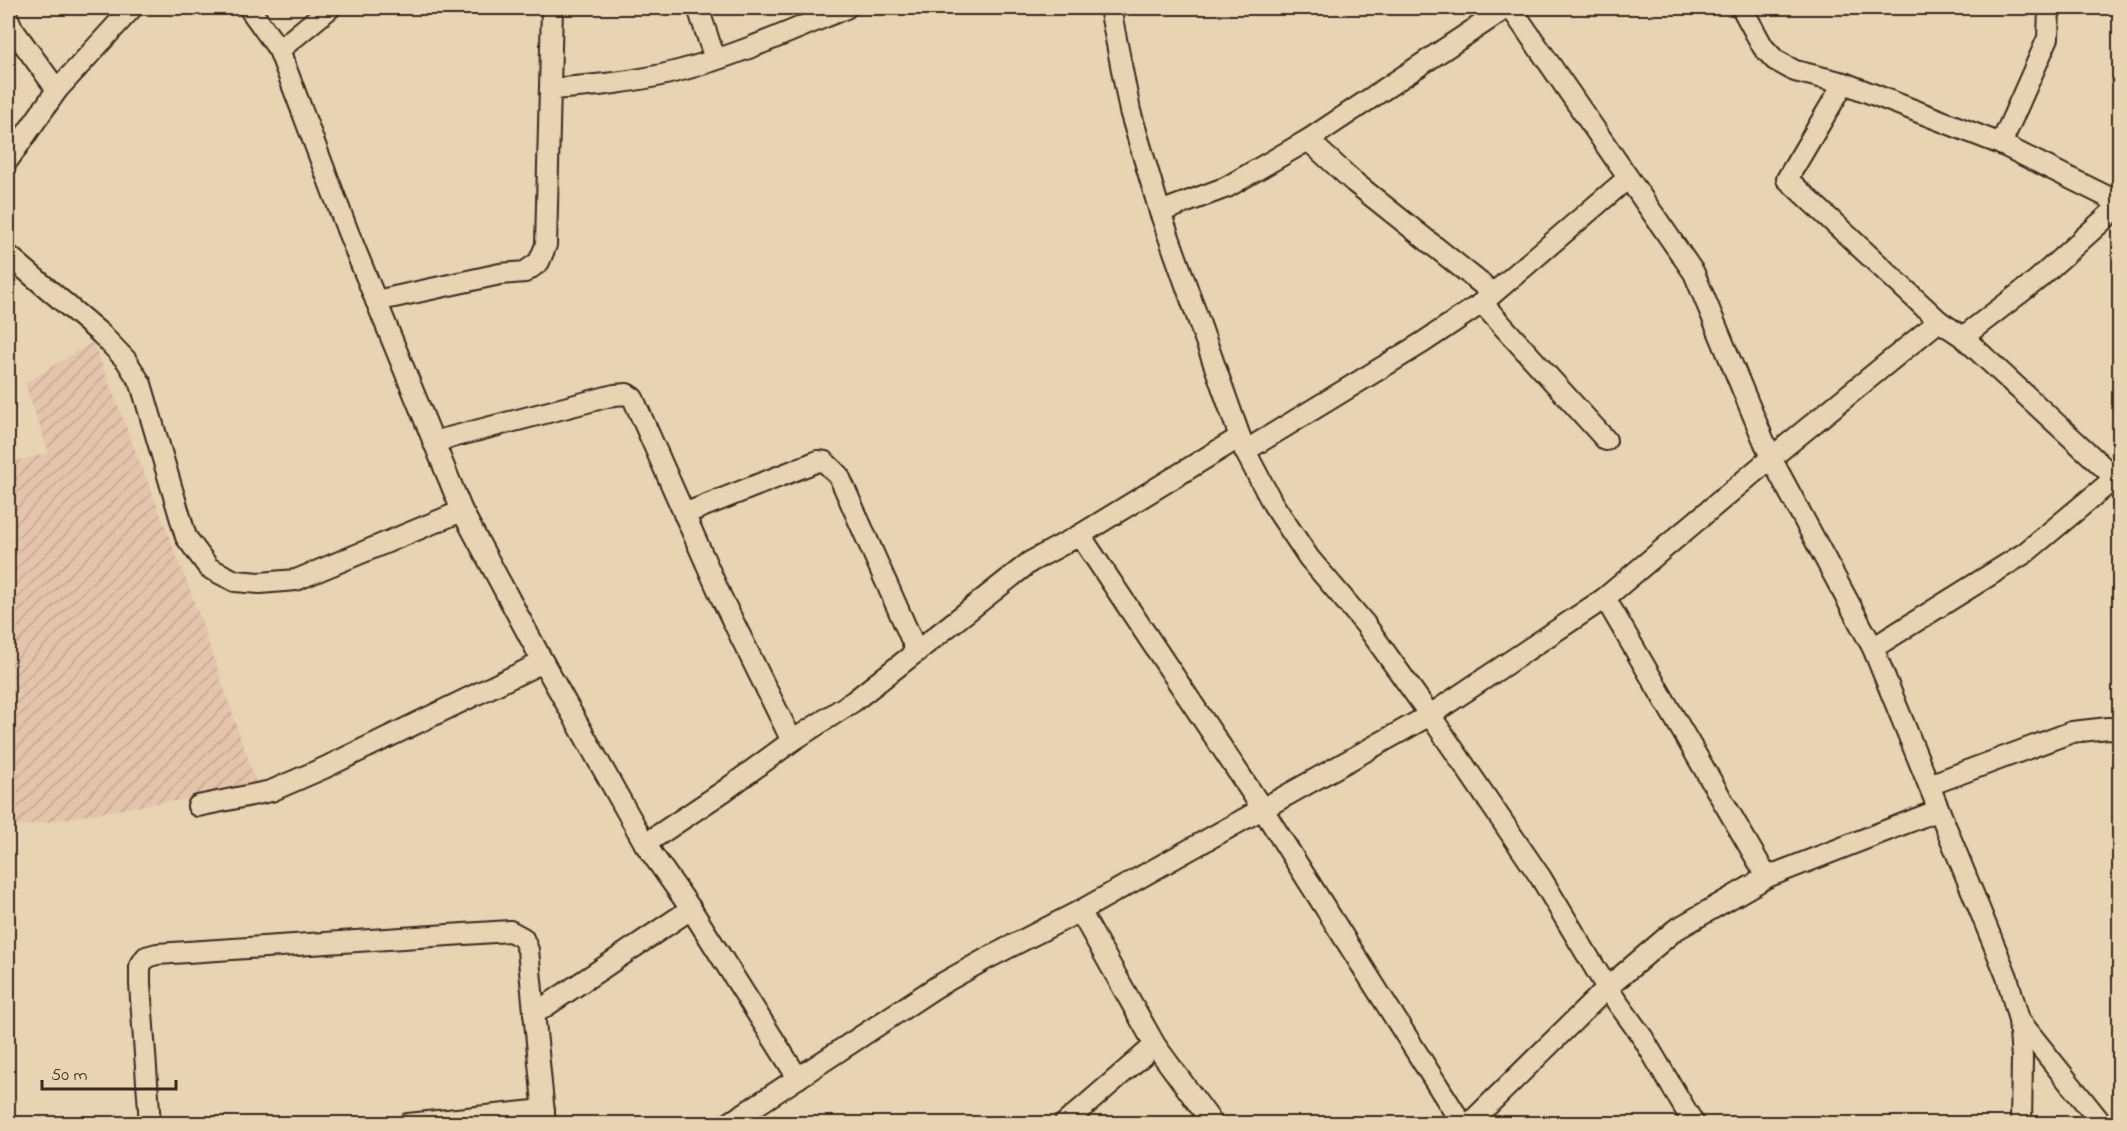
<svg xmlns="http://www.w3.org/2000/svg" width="2127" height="1131" font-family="'Indie Flower',sans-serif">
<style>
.industrial{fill:url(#industrial-furrows)}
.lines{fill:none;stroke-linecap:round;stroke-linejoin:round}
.minor-casing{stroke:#3b2a1e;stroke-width:24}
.minor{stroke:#e8d3b2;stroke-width:20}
</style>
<defs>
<pattern id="industrial-furrows" width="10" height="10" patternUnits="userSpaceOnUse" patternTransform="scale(1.5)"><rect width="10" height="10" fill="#e4c4ab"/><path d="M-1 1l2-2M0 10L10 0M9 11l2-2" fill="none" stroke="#c4a993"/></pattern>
</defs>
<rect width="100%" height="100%" fill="#e8d3b2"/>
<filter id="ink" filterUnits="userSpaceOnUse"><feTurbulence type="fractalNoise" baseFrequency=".0167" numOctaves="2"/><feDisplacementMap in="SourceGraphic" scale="12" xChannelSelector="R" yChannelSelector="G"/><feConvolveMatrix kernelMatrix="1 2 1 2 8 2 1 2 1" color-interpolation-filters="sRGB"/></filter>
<g filter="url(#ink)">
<!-- industrial -->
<polygon class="industrial" points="93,342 196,606 259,792 164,802 11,828 17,885 8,886 8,463 49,453 25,383"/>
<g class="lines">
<!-- minor casing -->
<g class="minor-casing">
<g id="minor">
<polyline points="249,8 279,50 348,232 462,511 543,662 645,844 691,909 798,1078"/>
<polyline points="698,8 715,59"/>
<polyline points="1110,8 1130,111 1160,212 1245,451 1273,504 1309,558 1365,624 1430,715 1541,878 1607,988 1643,1038 1694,1124"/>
<polyline points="1511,8 1694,273 1771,458 1873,648 2007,977 2019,1020 2022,1058 2021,1124"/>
<polyline points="1742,8 1763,47 1775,60 1795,71 1844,83 2001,144 2120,203"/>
<polyline points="8,18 12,28 57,90"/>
<polyline points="279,50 330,8"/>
<polyline points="1844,83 1787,179 1939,321 1963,337 2115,478"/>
<path d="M550,89C593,86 636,82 678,71C736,56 791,31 846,8"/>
<polyline points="1308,140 1354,182 1493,293"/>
<polyline points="2001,144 2048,38 2049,8"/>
<polyline points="8,160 57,90 132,8"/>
<polyline points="1160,212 1227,187 1308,140 1506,8"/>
<polyline points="8,255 101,334 126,360 141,384 186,537 209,568 235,581 260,583 296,580 462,511"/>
<polyline points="376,301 500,274 525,272 539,262 546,245 552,8"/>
<polyline points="1482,303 1606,440"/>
<polyline points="1963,337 2037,280 2120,205"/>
<polyline points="433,442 614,395 627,394 633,398 722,599 792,741"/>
<polyline points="1245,451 1422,343 1482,303 1628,178"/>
<polyline points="684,514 818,461 825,462 839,476 917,652"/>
<polyline points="1080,535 1262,808 1462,1124"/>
<polyline points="1605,598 1767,877"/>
<polyline points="1873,648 2025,553 2120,474"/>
<polyline points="1929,785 2072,732 2108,728 2120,729"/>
<polyline points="198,806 271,791 324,768 543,662"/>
<polyline points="645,844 724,791 792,741 854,701 1030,562 1080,535 1240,437"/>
<polyline points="1080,911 1155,1045 1213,1124"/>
<polyline points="534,1014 691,909"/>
<polyline points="2019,1020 2102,1124"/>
<polyline points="150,1124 140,984 140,966 146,957 157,954 510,931 523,938 528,950 545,1124"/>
<polyline points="408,1124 544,1110"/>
<polyline points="728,1124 936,987 986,959 1080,911 1430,715 1605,598 1771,458 1939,321"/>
<polyline points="1064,1124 1155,1045"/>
<polyline points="1469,1124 1607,988 1675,930 1767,877 1939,810"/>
</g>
</g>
<!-- minor -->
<use href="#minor" class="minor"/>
</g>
</g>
<!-- margin -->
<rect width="2127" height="1131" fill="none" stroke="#e8d3b2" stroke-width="30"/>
<rect x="15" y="15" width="2097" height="1101" fill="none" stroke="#3b2a1e" stroke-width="2" filter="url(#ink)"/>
<!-- scale -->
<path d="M42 1080v9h134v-9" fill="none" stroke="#3b2a1e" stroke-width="3"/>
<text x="51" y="1080" font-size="18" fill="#3b2a1e" stroke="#e8d3b2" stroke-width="4.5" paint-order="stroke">50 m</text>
</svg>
